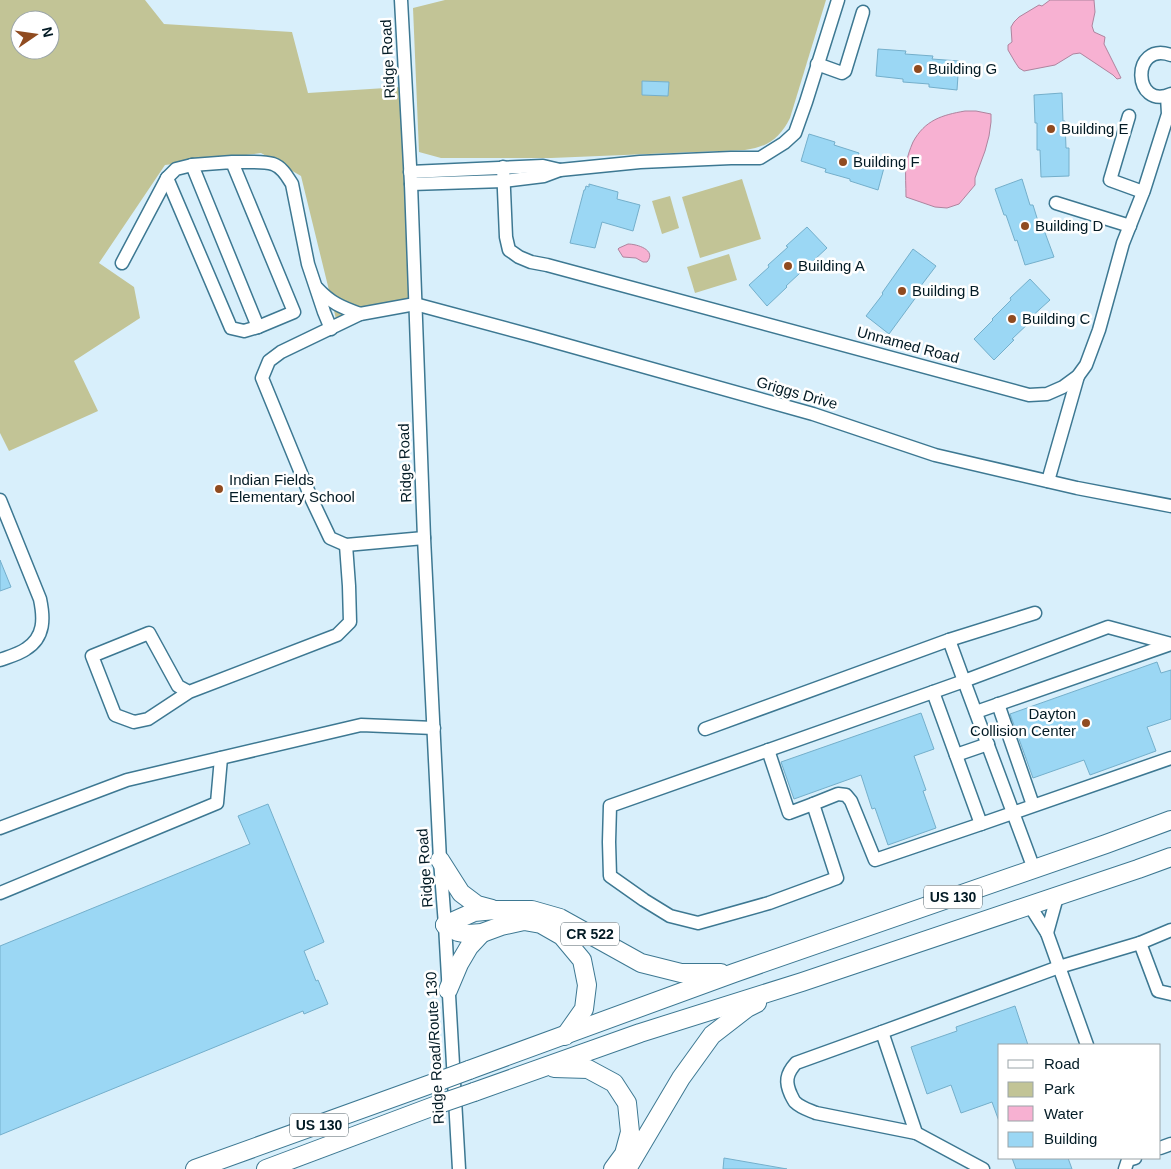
<svg xmlns="http://www.w3.org/2000/svg" width="1171" height="1169" font-family="Arial,sans-serif">
<style>
.green{fill:#c2c496;fill-rule:evenodd}
.water{fill:#f7b1d2;stroke:#ae849e}
.building{fill:#9bd7f4;stroke:#74afcb}
.lines{fill:none;stroke-linecap:round;stroke-linejoin:round}
.minor-casing{stroke:#3d7892;stroke-width:15}
.highway-casing{stroke:#3d7892;stroke-width:20}
.minor{stroke:#fff;stroke-width:12}
.highway{stroke:#fff;stroke-width:18}
.highway-bridge-casing{stroke:#3d7892;stroke-width:20;stroke-linecap:butt}
.highway-bridge{stroke:#fff;stroke-width:18}
.poi-dot{fill:#904b20;stroke:#fff;stroke-width:2}
.labels{text-anchor:middle;stroke-width:5;stroke-linejoin:round;paint-order:stroke}
.shield{fill:#fff;stroke:#4f5f66;stroke-width:1}
.shield-label{font-size:14px;font-weight:bold;fill:#031b25}
.street-label{font-size:15px;fill:#031b25;stroke:#fff}
.poi-label{font-size:15px;fill:#031b25;stroke:#fff;text-anchor:start}
</style>
<rect width="100%" height="100%" fill="#d8effb"/>
<!-- green -->
<g class="green">
<path d="M0,0H145L164,24L292,32L308,93L401,87L410,305L338,327L301,176L261,153L165,165L99,263L134,287L140,318L74,361L98,411L9,451L0,433ZM20,20H50V50H20Z"/>
<path d="M445,0H826L790,118C780,138 768,147 745,150L551,158H441L419,152L413,8Z"/>
<polygon points="742,179 761,239 700,258 682,197"/>
<polygon points="670,196 679,228 662,234 652,201"/>
<polygon points="729,254 737,280 695,293 687,267"/>
</g>
<!-- water -->
<g class="water">
<polygon points="1050,0 1094,0 1095,12 1092,26 1094,32 1105,37 1104,44 1121,78 1117,79 1113,75 1080,53 1073,54 1055,65 1024,71 1019,68 1015,62 1008,50 1008,45 1012,42 1011,27 1014,22 1019,17 1039,5 1042,6"/>
<path d="M965,111H976L991,114V122L989,136L985,151L975,178V185L959,204L947,208L935,207L906,197C906,186 905,175 906,165C907,157 910,149 913,142C925,120 942,115 965,111Z"/>
<path d="M628,244C637,244 657,250 647,262H643L636,258L623,257L618,249L619,248Z"/>
</g>
<!-- building -->
<g class="building">
<polygon points="878,49 906,51 905,54 933,56 932,59 959,61 957,90 929,87 929,84 903,82 903,79 876,76"/>
<polygon points="642,81 669,82 668,96 642,95"/>
<polygon points="1062,93 1063,121 1065,121 1066,148 1069,148 1069,176 1041,177 1040,150 1037,150 1037,123 1035,123 1034,95"/>
<polygon points="809,134 835,142 834,145 859,153 858,156 885,164 878,190 850,181 850,179 825,172 826,169 801,161"/>
<polygon points="1022,179 1030,205 1033,205 1041,231 1044,230 1054,257 1025,265 1017,240 1015,241 1006,215 1004,215 995,189"/>
<polygon points="589,184 618,192 617,199 640,205 633,231 602,222 595,248 570,243 584,190 585,190 586,186 589,187"/>
<polygon points="807,227 827,248 786,286 787,287 767,306 749,285 769,267 768,265 788,247 786,246"/>
<polygon points="913,249 936,266 920,287 922,289 889,334 866,316 883,294 882,293"/>
<polygon points="1030,279 1050,300 1030,318 1032,320 1012,339 1014,340 994,360 974,339 993,320 992,319 1011,300 1010,298"/>
<polygon points="0,560 11,587 0,591"/>
<polygon points="1157,662 1161,673 1171,670 1171,719 1147,727 1156,751 1090,775 1084,760 1033,778 1010,714"/>
<polygon points="921,713 934,749 914,756 926,790 923,791 936,828 888,845 875,808 872,809 861,775 794,799 781,762"/>
<polygon points="268,804 324,942 304,951 316,981 318,980 328,1004 304,1014 303,1011 0,1135 0,946 250,844 238,816"/>
<polygon points="1015,1006 1028,1045 1000,1045 1000,1124 992,1102 961,1113 951,1085 927,1094 911,1047 957,1031 956,1027"/>
<polygon points="724,1158 787,1169 723,1169"/>
<polygon points="1012,1158 1068,1158 1072,1169 1016,1169"/>
</g>
<g class="lines">
<!-- minor casing -->
<g class="minor-casing">
<g id="minor">
<polyline points="401,0 411,184 424,538 440,860 445,925 459,1169"/>
<path d="M1171,55C1130,41 1133,111 1171,94"/>
<polyline points="817,64 842,73 845,71 863,12"/>
<polyline points="1129,116 1110,180 1143,192"/>
<path d="M232,162L192,165L258,327L294,312L232,162C243,162 263,161 273,164C282,167 287,176 292,184L308,264L324,312L331,329"/>
<polyline points="192,165 176,169 167,178 231,328 244,331 258,327"/>
<polyline points="503,167 506,237 509,250 519,257 531,262 547,265 1029,395 1047,394 1063,387 1078,376 1086,365 1099,330 1123,243 1144,190 1168,114 1167,96"/>
<polyline points="410,172 543,166 560,170"/>
<polyline points="411,184 504,181 544,176 560,170 640,162 731,158 760,158 784,143 795,133 806,102 838,0"/>
<polyline points="1056,203 1130,226"/>
<polyline points="122,263 167,178"/>
<path d="M317,288C331,303 341,307 360,314"/>
<polyline points="1048,481 1078,376"/>
<path d="M0,500L40,599C44,618 45,637 26,649C19,654 8,657 0,660"/>
<polyline points="424,538 346,545 330,538 312,500 262,378 269,361 281,352 360,314 415,304 534,336 813,414 935,455 1077,488 1171,506"/>
<polyline points="949,640 964,681 1108,627 1171,644"/>
<polyline points="189,692 148,719 134,722 115,715 92,656 149,633 178,686 189,692 337,635 350,622 349,586 346,545"/>
<polyline points="933,692 610,806 609,842 610,876 644,900 670,916 698,923 769,903 837,878 813,804 838,794 846,795 851,801 875,860 981,824"/>
<polyline points="998,704 1033,805"/>
<polyline points="976,712 1171,644"/>
<polyline points="705,729 949,640 1035,613"/>
<polyline points="768,750 789,813 813,804"/>
<polyline points="956,755 988,744"/>
<polyline points="0,828 127,780 361,725 434,728"/>
<polyline points="1034,869 964,681 933,692 981,824 1171,758"/>
<polyline points="0,893 217,803 221,758"/>
<polyline points="1030,906 1047,933 1087,1045"/>
<polyline points="1047,933 1057,897"/>
<polyline points="1140,943 1171,930"/>
<path d="M882,1032L796,1063C786,1074 785,1082 791,1095C792,1097 794,1101 795,1102C801,1108 809,1110 816,1113L916,1133"/>
<polyline points="1160,1148 1171,1144"/>
<polyline points="983,1169 916,1133 882,1032 1059,967 1140,943 1158,991 1171,994"/>
<polyline points="1125,1169 1128,1160 1135,1158"/>
</g>
</g>
<!-- highway casing -->
<g class="highway-casing">
<g id="highway">
<polyline points="440,860 461,893 477,905 492,909"/>
<polyline points="445,925 474,912 495,910 532,910 560,918 641,963 681,973 721,973"/>
<polyline points="445,925 458,932 468,934 482,933 501,926 524,921 541,924 562,936 582,960 587,985 584,1009 565,1036"/>
<polyline points="448,990 459,964 469,947 482,933"/>
<polyline points="554,1068 588,1069 614,1083 627,1103 630,1132 624,1154 613,1169"/>
<polyline points="469,1070 734,973 1106,844 1171,820"/>
<polyline points="474,1092 640,1033 802,982 1138,869 1171,857"/>
<polyline points="195,1169 442,1080"/>
<polyline points="266,1169 442,1103"/>
<polyline points="627,1169 681,1078 712,1035 747,1008 757,1003"/>
</g>
</g>
<!-- minor -->
<use href="#minor" class="minor"/>
<!-- highway -->
<use href="#highway" class="highway"/>
<!-- highway-bridge casing -->
<g class="highway-bridge-casing">
<g id="highway-bridge">
<polyline points="442,1080 469,1070"/>
<polyline points="442,1103 474,1092"/>
</g>
</g>
<!-- highway-bridge -->
<use href="#highway-bridge" class="highway-bridge"/>
</g>
<!-- markers -->
<g class="poi-dot">
<circle cx="918" cy="69" r="5"/>
<circle cx="1051" cy="129" r="5"/>
<circle cx="843" cy="162" r="5"/>
<circle cx="1025" cy="226" r="5"/>
<circle cx="788" cy="266" r="5"/>
<circle cx="902" cy="291" r="5"/>
<circle cx="1012" cy="319" r="5"/>
<circle cx="219" cy="489" r="5"/>
<circle cx="1086" cy="723" r="5"/>
</g>
<g class="labels">
<!-- shield labels -->
<g class="shield">
<rect x="924" y="885.5" width="58" height="23" rx="4"/>
<rect x="561" y="922.5" width="58" height="23" rx="4"/>
<rect x="290" y="1113.5" width="58" height="23" rx="4"/>
</g>
<g class="shield-label">
<text x="953" y="902">US 130</text>
<text x="590" y="939">CR 522</text>
<text x="319" y="1130">US 130</text>
</g>
<!-- street labels -->
<g class="street-label">
<text transform="translate(388 59) rotate(-93)" y="5">Ridge Road</text>
<text transform="translate(908 345) rotate(15)" y="5">Unnamed Road</text>
<text transform="translate(797 393) rotate(16)" y="5">Griggs Drive</text>
<text transform="translate(405 463) rotate(-92)" y="5">Ridge Road</text>
<text transform="translate(425 868) rotate(-94)" y="5">Ridge Road</text>
<text transform="translate(435 1048) rotate(-93)" y="5">Ridge Road/Route 130</text>
</g>
<!-- poi labels -->
<g class="poi-label">
<text x="928" y="74">Building G</text>
<text x="1061" y="134">Building E</text>
<text x="853" y="167">Building F</text>
<text x="1035" y="231">Building D</text>
<text x="798" y="271">Building A</text>
<text x="912" y="296">Building B</text>
<text x="1022" y="324">Building C</text>
<text x="229" y="485">Indian Fields<tspan x="229" dy="17">Elementary School</tspan></text>
<text x="1076" y="719" text-anchor="end">Dayton<tspan x="1076" dy="17">Collision Center</tspan></text>
</g>
</g>
<!-- legend -->
<rect x="998" y="1044" width="162" height="115" fill="#ffffff" stroke="#9aa4a8"/>
<rect x="1008" y="1060" width="25" height="8" fill="#ffffff" stroke="#9aa4a8"/>
<text x="1044" y="1069" font-size="15" fill="#031b25">Road</text>
<rect x="1008" y="1082" width="25" height="15" fill="#c2c496" stroke="#9aa4a8"/>
<text x="1044" y="1094" font-size="15" fill="#031b25">Park</text>
<rect x="1008" y="1106" width="25" height="15" fill="#f7b1d2" stroke="#9aa4a8"/>
<text x="1044" y="1119" font-size="15" fill="#031b25">Water</text>
<rect x="1008" y="1132" width="25" height="15" fill="#9bd7f4" stroke="#9aa4a8"/>
<text x="1044" y="1144" font-size="15" fill="#031b25">Building</text>
<!-- north arrow -->
<g transform="translate(35 35) rotate(77)"><circle r="24" fill="#ffffff" stroke="#9aa4a8"/>
<path d="M0-4L9 19L0 12L-9 19Z" fill="#904b20"/>
<text y="-8" font-size="14" font-weight="bold" text-anchor="middle" fill="#031b25">N</text>
</g>
</svg>
